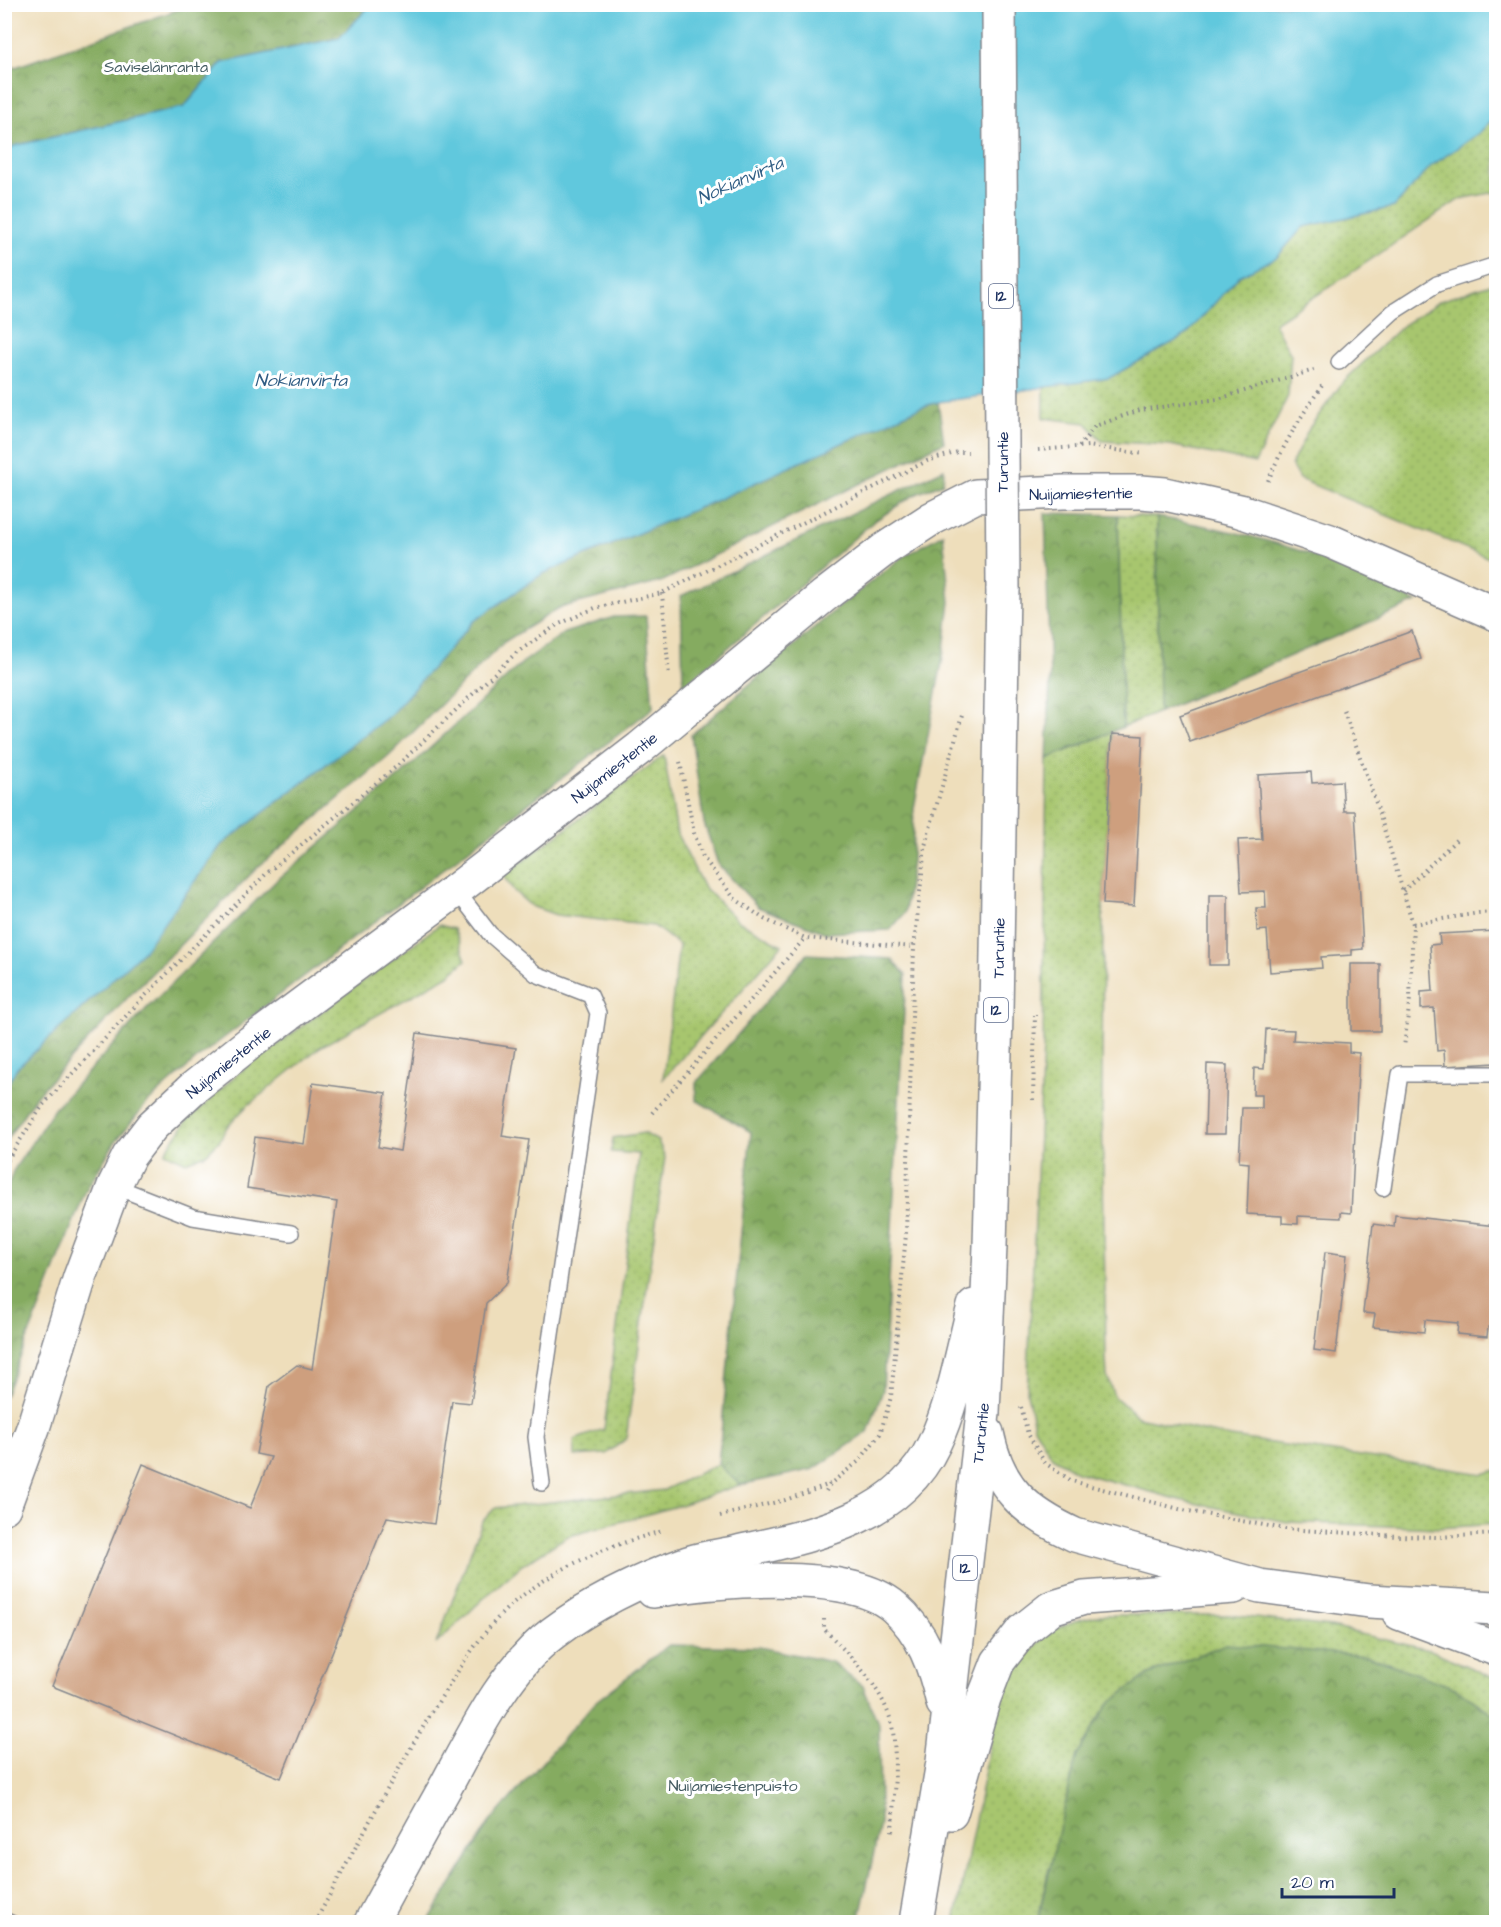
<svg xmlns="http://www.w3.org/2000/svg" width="1501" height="1927" font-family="'Architects Daughter',sans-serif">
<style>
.grass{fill:url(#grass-dots);stroke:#617a66;stroke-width:1.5}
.forest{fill:url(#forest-crowns);stroke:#506d60;stroke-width:1.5}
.water{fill:#61c8dd;stroke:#3e7c9e;stroke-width:1.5}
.building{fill:#ce9f7e}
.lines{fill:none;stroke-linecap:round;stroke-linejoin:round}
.lane-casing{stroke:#84868c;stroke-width:18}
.secondary-casing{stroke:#84868c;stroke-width:36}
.highway-casing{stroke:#84868c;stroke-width:36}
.path{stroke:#84868c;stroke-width:4;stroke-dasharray:1.5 4.5;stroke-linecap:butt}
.lane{stroke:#fff;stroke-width:15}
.secondary{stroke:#fff;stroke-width:33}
.highway{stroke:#fff;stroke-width:33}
.highway-bridge-casing{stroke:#84868c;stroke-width:36;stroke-linecap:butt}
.highway-bridge{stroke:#fff;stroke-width:33}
.labels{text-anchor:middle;stroke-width:6;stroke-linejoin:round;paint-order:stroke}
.shield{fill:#fff;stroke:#5f6d8e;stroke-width:1.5}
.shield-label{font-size:15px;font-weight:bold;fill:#1b2f5e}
.park-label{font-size:16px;fill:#455c63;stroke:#fff}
.street-label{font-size:16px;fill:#1b2f5e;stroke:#fff}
.water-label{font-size:18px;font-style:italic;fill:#305d84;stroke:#fff}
</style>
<defs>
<pattern id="grass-dots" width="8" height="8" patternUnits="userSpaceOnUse" patternTransform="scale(1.5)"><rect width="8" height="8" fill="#a7c66e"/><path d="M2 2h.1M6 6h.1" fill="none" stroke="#8faa62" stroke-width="1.8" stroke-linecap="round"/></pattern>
<pattern id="forest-crowns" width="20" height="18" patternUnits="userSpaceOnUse" patternTransform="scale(1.5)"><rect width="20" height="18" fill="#85ab61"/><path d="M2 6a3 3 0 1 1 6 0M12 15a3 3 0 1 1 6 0" fill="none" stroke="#6c8c53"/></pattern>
</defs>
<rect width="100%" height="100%" fill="#fff"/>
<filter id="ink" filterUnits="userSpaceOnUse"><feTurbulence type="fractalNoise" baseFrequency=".0167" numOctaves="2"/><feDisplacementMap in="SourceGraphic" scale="12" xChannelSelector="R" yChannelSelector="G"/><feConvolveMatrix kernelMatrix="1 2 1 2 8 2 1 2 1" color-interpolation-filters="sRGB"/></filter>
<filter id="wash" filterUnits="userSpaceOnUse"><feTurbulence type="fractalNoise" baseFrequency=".008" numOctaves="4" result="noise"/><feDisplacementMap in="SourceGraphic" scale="24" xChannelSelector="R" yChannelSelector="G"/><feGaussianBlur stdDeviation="1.35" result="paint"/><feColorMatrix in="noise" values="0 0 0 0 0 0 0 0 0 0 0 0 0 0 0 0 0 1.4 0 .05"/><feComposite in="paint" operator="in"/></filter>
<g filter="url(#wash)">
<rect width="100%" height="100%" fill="#eedebb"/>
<!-- grass -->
<g class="grass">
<polygon points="1496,115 1496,192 1460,199 1354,271 1274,323 1291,355 1288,396 1255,463 1170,445 1102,441 1086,423 1044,418 1044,387 1109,378 1186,335 1239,276 1277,257 1303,227 1394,207 1431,166 1480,132"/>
<polygon points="1496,282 1496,561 1299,479 1291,465 1310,427 1343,382 1403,325 1440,301"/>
<polygon points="1118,515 1157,517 1159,712 1123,727"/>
<polygon points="1110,733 1112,734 1103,904 1102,1097 1106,1358 1107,1376 1114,1396 1138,1417 1231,1437 1484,1474 1496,1470 1496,1524 1438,1528 1287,1522 1184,1501 1077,1472 1052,1457 1034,1427 1027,1393 1043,1046 1047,759"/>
<polygon points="664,755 677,834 703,886 738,921 782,945 663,1079 679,945 654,926 556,915 531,906 515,892 503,876"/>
<polygon points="439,925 454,929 466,960 449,975 320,1047 246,1107 227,1127 219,1141 206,1154 186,1162 165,1152 186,1122 236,1075"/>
<polygon points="644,1133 658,1141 665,1157 626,1439 606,1454 575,1456 574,1440 604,1429 639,1154 611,1152 613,1138"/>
<polygon points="718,1464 740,1485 677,1506 566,1537 522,1565 483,1599 436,1644 482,1522 495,1508 664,1490"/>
<path d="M1100,1615H1229L1331,1627L1433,1651L1496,1679V1716L1455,1688L1049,1868L1037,1922H955L999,1698C1015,1669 1032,1640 1064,1625C1074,1620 1088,1618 1100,1615Z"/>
</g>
<!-- forest -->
<g class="forest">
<polygon points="191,5 371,5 339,38 222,63 184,107 14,146 5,155 4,71"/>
<polygon points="938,402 944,442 661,582 559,608 504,642 389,756 258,867 131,994 36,1096 5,1142 5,1089 16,1069 144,950 221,845 390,715 474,621 542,574 717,500 921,407"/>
<polygon points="944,469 943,483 914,495 873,522 683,687 681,596"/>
<polygon points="1045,513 1118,515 1123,727 1047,759 1050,679"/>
<path d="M1157,517C1217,527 1277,540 1334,563C1362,574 1389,589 1417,602L1159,712Z"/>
<polygon points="943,534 950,602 943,657 914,808 912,860 905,913 890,930 826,933 758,907 718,864 704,823 691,735 836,609 901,558"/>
<polygon points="646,616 653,708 199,1057 147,1103 115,1142 86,1190 5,1396 5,1194 13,1171 54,1109 147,1008 276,881 402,774 522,663 564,633 614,617"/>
<polygon points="807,954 892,959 906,975 883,1390 868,1432 814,1469 740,1485 718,1464 751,1132 696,1100 696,1083"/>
<polygon points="1226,1644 1368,1656 1455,1688 1496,1716 1496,1922 1037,1922 1077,1755 1107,1705 1149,1674"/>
<polygon points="669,1645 759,1647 832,1662 863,1686 879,1726 880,1824 859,1922 428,1922 489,1823 595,1702"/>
</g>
<!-- water -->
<polygon class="water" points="371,5 1496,5 1496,115 1480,132 1431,166 1394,207 1303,227 1277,257 1239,276 1186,335 1109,378 938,402 921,407 717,500 542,574 474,621 390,715 221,845 144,950 16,1069 5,1089 4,155 14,146 184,107 222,63 339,38"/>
<g id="blocks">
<!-- building -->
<g class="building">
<polygon points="1412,631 1421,659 1190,742 1180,715"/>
<polygon points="1112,734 1143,736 1134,906 1103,904"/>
<polygon points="1311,772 1312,783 1342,781 1344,811 1355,811 1363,949 1352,950 1352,955 1321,957 1322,968 1270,972 1267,930 1257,931 1256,908 1266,908 1265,891 1241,892 1238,840 1262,839 1258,775"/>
<rect x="1209" y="895" width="19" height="70"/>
<polygon points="1496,931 1496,1063 1445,1066 1444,1050 1437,1051 1434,1008 1421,1009 1421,992 1433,991 1430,945 1440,944 1439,934"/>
<rect x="1351" y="964" width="29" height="67"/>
<polygon points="1266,1029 1294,1030 1293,1040 1349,1043 1349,1052 1359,1053 1351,1213 1341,1212 1341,1218 1298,1216 1298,1224 1282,1223 1282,1216 1247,1214 1249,1163 1239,1162 1242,1108 1262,1108 1262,1095 1253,1095 1254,1068 1264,1069"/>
<polygon points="417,1033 516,1048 502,1136 529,1140 507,1283 486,1303 471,1403 452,1401 434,1524 387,1517 281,1778 52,1686 143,1464 250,1508 271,1457 256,1454 269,1386 297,1365 312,1369 337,1202 247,1188 255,1137 304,1144 313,1083 386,1093 378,1147 400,1151"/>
<polygon points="1207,1064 1227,1065 1225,1134 1205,1134"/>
<polygon points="1395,1215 1496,1226 1494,1237 1496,1237 1496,1328 1488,1327 1487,1337 1457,1334 1458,1323 1425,1320 1424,1332 1373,1327 1375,1314 1363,1313 1373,1224 1394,1227"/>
<polygon points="1325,1252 1347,1255 1336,1353 1314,1350"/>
<polygon points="4,1911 28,1922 4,1922"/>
</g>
</g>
</g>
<g filter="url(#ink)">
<use href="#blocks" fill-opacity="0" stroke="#84868c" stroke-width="1.5"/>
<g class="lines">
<!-- lane casing -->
<g class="lane-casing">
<g id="lane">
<polyline points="1339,362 1393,312 1437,284 1496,265"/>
<polyline points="456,890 490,934 536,974 590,995 598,1013 536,1437 542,1483"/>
<polyline points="114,1186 193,1217 291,1233"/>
<polyline points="1383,1188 1400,1074 1496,1074"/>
</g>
</g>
<!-- secondary casing -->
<g class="secondary-casing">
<polyline id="secondary" points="4,1507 33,1428 80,1277 114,1186 129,1156 152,1126 193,1088 251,1042 456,890 640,748 825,595 885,549 931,519 976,496 1063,492 1141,492 1165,494 1240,511 1330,541 1496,614"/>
</g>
<!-- highway casing -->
<g class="highway-casing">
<g id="highway">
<path d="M987,1433C998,1488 1025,1512 1075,1535L1260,1586L1369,1601L1496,1608"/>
<path d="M653,1591C711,1581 848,1567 894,1607C923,1632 935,1667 943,1703"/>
<polyline points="1399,1613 1496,1649"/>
<polyline points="951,1813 984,1698 998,1662 1022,1631 1051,1608 1084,1598 1234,1587"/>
<path d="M371,1922C396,1876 421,1830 447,1784C474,1734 506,1668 553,1633C594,1602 640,1580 688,1563C703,1558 719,1556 734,1553C808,1536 898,1521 934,1444C954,1402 962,1352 974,1306"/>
<polyline points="916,1922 943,1762 983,1413 990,1246 996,1013 1003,588"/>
</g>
</g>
<!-- path -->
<g class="path">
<polyline points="1079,447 1095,426 1140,410 1218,399 1314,370"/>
<polyline points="1038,450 1088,446 1144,454"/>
<path d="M1268,481C1283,445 1302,414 1324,383"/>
<polyline points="662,593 669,676"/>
<polyline points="1344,711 1376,803 1413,924 1410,999 1404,1047"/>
<polyline points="680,762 694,833 703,857 734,898 764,919 805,938 914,947"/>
<polyline points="1403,891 1457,839"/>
<polyline points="1413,924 1479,913 1496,912"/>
<polyline points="1033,1100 1035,1015"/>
<polyline points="652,1113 805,938"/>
<polyline points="4,1165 43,1105 140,1001 267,873 397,766 516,653 557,625 595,608 662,593 927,461 958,452 968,452"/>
<polyline points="1021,1407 1028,1434 1045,1463 1072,1481 1183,1510 1285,1529 1397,1536 1438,1537 1496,1534"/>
<polyline points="826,1491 830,1484 859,1461 880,1434 891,1397 906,1234 914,947 925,846 963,712"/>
<polyline points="720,1516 785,1500 830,1484"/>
<path d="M824,1619V1629C850,1656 878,1682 890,1718C899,1746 893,1804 892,1834"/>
<path d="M315,1922C357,1846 397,1767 444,1693C465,1660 484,1629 513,1603C556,1567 609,1545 663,1531"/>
</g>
<!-- lane -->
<use href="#lane" class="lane"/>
<!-- secondary -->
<use href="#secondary" class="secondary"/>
<!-- highway -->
<use href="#highway" class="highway"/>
<!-- highway-bridge casing -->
<g class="highway-bridge-casing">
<polyline id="highway-bridge" points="999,4 1003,588"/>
</g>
<!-- highway-bridge -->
<use href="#highway-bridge" class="highway-bridge"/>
</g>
</g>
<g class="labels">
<!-- shield labels -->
<g class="shield">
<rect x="989" y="284" width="24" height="24" rx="4.5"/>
<rect x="984" y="998" width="24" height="24" rx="4.5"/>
<rect x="953" y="1556" width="24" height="24" rx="4.5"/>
</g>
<g class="shield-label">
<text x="1001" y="301">12</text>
<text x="996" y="1015">12</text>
<text x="965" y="1573">12</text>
</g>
<!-- park labels -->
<g class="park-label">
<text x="156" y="72">Saviselänranta</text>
<text x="733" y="1791">Nuijamiestenpuisto</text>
</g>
<!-- street labels -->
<g class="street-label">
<text transform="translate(1002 462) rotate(-90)" y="6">Turuntie</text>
<text transform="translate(1081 493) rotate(-1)" y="6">Nuijamiestentie</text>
<text transform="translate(614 767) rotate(-38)" y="6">Nuijamiestentie</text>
<text transform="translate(998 948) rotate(-89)" y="6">Turuntie</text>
<text transform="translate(228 1062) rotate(-39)" y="6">Nuijamiestentie</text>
<text transform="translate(980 1433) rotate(-84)" y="6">Turuntie</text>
</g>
<!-- water labels -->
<g class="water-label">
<text transform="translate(740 180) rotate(-24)" y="6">Nokianvirta</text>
<text x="301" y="386">Nokianvirta</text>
</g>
</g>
<!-- margin -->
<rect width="1501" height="1927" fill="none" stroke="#fff" stroke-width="24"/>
<!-- scale -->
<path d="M1282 1888v9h112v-9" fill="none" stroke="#1b2f5e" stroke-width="3"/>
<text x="1291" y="1888" font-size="18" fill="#1b2f5e" stroke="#ffffff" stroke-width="4.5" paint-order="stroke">20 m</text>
</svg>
